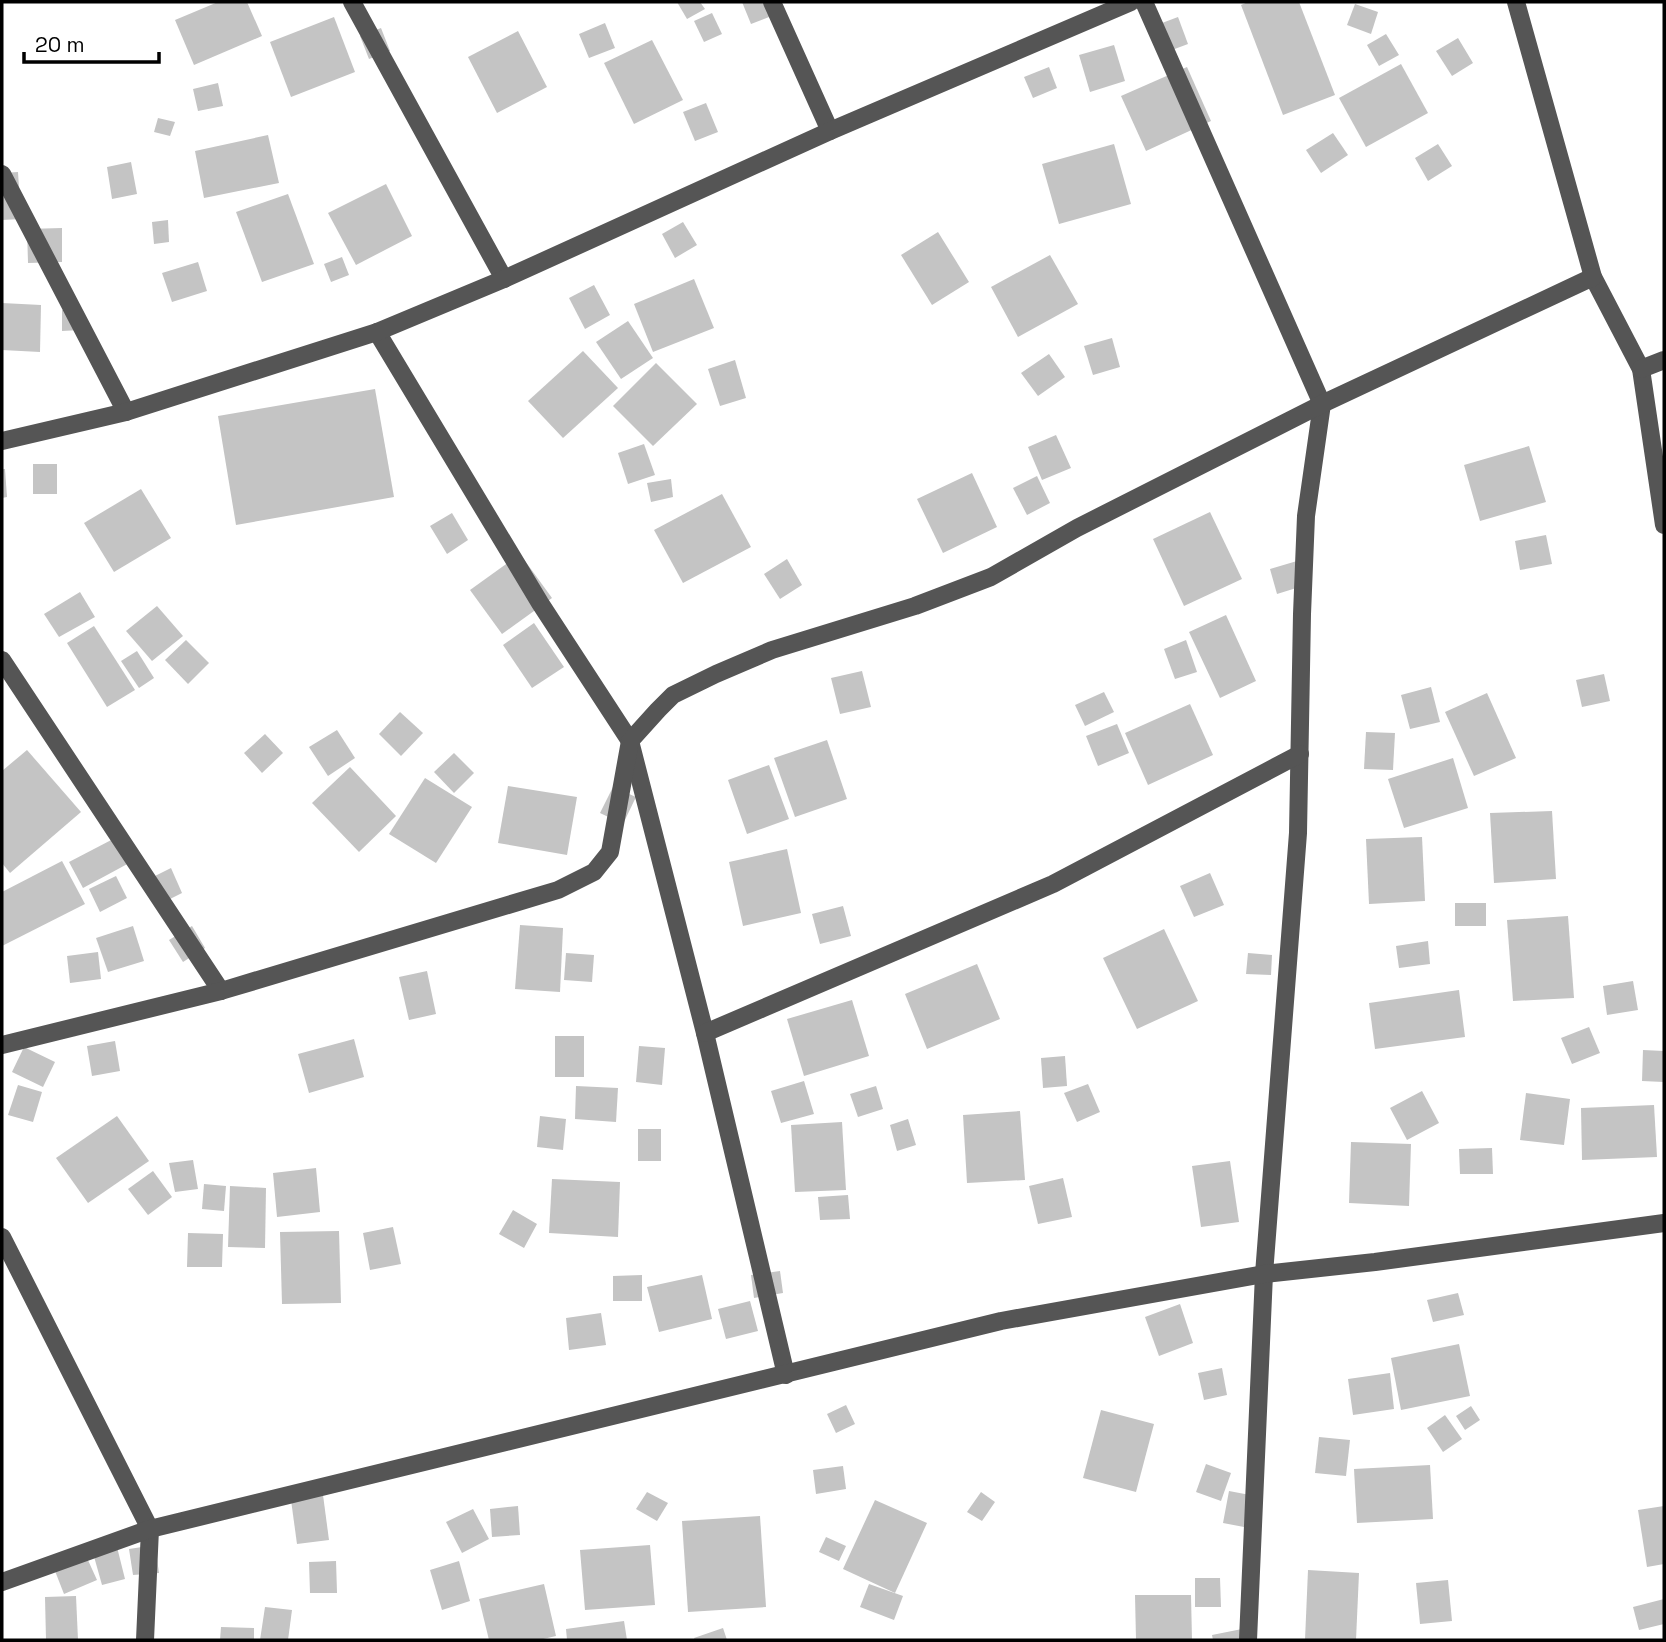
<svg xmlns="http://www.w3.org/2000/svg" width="1666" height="1642" font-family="'Space Grotesk',sans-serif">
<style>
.building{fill:#c4c4c4}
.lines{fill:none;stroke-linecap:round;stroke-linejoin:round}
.minor{stroke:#555;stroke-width:18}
</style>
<rect width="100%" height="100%" fill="#fff"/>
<!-- building -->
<g class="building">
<polygon points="218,2 247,2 262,36 194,65 175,20"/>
<polygon points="677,2 700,2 705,9 687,19"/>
<polygon points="742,2 772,2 777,14 751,24"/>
<polygon points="1248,2 1299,2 1335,95 1283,115 1241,5"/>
<polygon points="1355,4 1378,12 1371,34 1347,25"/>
<polygon points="712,13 722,34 704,42 694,21"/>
<polygon points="334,17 355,72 291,97 270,42"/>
<polygon points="1178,17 1188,44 1164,53 1154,26"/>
<polygon points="605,23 615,48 589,58 579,34"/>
<polygon points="381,28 390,51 369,59 360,36"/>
<polygon points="518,31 547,87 497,113 468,57"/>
<polygon points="1386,34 1399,55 1379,66 1367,45"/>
<polygon points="1458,38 1473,63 1452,76 1436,51"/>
<polygon points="652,40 683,100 634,124 604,63"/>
<polygon points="1114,45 1125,81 1090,92 1079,55"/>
<polygon points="1401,64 1428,113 1366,147 1339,98"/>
<polygon points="1049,67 1057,88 1033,98 1024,77"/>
<polygon points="1187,67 1211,121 1146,151 1121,96"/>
<polygon points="218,83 223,106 198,111 193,89"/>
<polygon points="706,103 718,132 695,141 683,112"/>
<polygon points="158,118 175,122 170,136 154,132"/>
<polygon points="1333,133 1348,155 1321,173 1306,150"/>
<polygon points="268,135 279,183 204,198 195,151"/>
<polygon points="1114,144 1131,204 1059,224 1042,164"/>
<polygon points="1438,144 1452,166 1428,181 1415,158"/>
<polygon points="131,162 137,194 112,199 107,167"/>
<polygon points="18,172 21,219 2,220 2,173"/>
<polygon points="386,184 412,236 356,265 328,213"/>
<polygon points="288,194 314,264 262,282 236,212"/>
<polygon points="168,220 169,242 154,244 152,222"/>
<polygon points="683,222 697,245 675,258 662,234"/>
<polygon points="62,228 62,262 28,263 27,229"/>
<polygon points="938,232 969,282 932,305 901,255"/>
<polygon points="1050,255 1078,304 1018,337 991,287"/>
<polygon points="342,257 349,275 331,282 324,264"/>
<polygon points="198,262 207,291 172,302 162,273"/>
<polygon points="694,279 714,328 653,352 634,304"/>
<polygon points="594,285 610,315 585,329 569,298"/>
<polygon points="2,303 41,305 40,352 2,350"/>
<polygon points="62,310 81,310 81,330 62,331"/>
<polygon points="628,321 653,358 621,379 596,342"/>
<polygon points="1112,338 1120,367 1093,375 1084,346"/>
<polygon points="583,351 618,388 563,438 528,401"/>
<polygon points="1049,354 1065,377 1038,396 1021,373"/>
<polygon points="735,360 746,398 720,406 708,369"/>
<polygon points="656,363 697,404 653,446 613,406"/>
<polygon points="375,389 394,497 236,525 218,416"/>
<polygon points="1056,435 1071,468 1042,480 1028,447"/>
<polygon points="644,444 655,475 628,484 618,453"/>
<polygon points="1529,446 1546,502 1480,521 1464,465"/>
<rect x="33" y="464" width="24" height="30"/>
<polygon points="2,469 5,469 7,497 2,498"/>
<polygon points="972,473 997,527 943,553 917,499"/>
<polygon points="1037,476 1050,503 1027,515 1013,488"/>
<polygon points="671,479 673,497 651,502 647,483"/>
<polygon points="141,489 171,538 114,572 84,523"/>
<polygon points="722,494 751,547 683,583 654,530"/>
<polygon points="1210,512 1242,579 1184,606 1153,539"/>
<polygon points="452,513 468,540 447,554 430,526"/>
<polygon points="1546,535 1552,564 1520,570 1515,541"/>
<polygon points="520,554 552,598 502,634 470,590"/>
<polygon points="787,559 802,585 780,599 764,574"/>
<polygon points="1297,561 1306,585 1277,594 1270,569"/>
<polygon points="80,592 95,617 59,637 44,614"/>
<polygon points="157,606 183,636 152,661 126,631"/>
<polygon points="1226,615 1256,681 1220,698 1189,632"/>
<polygon points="534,623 564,667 532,688 503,645"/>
<polygon points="94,626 135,690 107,707 67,643"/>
<polygon points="186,640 209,663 188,684 165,660"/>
<polygon points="1186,640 1197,672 1175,679 1164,649"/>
<polygon points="137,651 154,678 139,688 121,661"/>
<polygon points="862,671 871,707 840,714 831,678"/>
<polygon points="1604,674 1610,701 1582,707 1576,680"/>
<polygon points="1431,687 1440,722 1410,729 1401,695"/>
<polygon points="1104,692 1114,712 1085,726 1075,705"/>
<polygon points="1487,693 1516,758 1474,776 1445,712"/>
<polygon points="1190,704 1213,755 1148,785 1125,733"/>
<polygon points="400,712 423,733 401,756 379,734"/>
<polygon points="1117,724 1129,753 1098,766 1086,736"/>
<polygon points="337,730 355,758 328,776 309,747"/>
<polygon points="1366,732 1395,733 1393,770 1364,769"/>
<polygon points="265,734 283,753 262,773 244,753"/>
<polygon points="827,740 847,799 795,817 774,758"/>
<polygon points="27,750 81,812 10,873 2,863 2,771"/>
<polygon points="454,753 474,773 454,793 434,772"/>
<polygon points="1453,758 1468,808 1404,828 1388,779"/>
<polygon points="769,765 789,819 747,834 728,780"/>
<polygon points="350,767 396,816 359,852 312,803"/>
<polygon points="425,778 472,807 436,863 389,834"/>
<polygon points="508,786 577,797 567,855 498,843"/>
<polygon points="613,787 636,797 623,824 600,813"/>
<polygon points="1552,811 1556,879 1494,883 1490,813"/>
<polygon points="117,837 131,862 83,888 69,862"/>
<polygon points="1422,837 1425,901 1369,904 1366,839"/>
<polygon points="787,849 801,913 743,926 729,862"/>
<polygon points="62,861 85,904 2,946 2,892"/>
<polygon points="171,868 182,893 162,903 151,878"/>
<polygon points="1210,873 1224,905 1194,917 1180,886"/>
<polygon points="116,876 127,898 100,912 89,889"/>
<rect x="1455" y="903" width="31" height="23"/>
<polygon points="843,906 851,936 820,944 812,914"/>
<polygon points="1568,916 1574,998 1513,1001 1507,920"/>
<polygon points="520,925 563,928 560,992 515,989"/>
<polygon points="133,926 144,961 108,972 96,938"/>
<polygon points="192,926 205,948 183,962 169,940"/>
<polygon points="1164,929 1198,1001 1137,1029 1103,958"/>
<polygon points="1428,941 1430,964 1399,968 1396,946"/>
<polygon points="98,952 101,979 70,983 67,956"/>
<polygon points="566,953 594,955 592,982 564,980"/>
<polygon points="1248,953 1272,955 1271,975 1246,974"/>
<polygon points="977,964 1000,1019 927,1049 905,994"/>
<polygon points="427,971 436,1014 409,1020 399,977"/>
<polygon points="1633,981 1638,1010 1607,1015 1603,986"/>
<polygon points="1459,990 1465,1037 1375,1049 1369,1003"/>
<polygon points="852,1000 869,1056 804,1076 787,1019"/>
<polygon points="1589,1027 1600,1053 1572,1064 1561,1038"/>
<rect x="555" y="1036" width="29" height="41"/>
<polygon points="354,1039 364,1077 309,1093 298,1054"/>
<polygon points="115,1041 120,1071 92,1076 87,1046"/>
<polygon points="639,1046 665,1048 662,1085 636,1082"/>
<polygon points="24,1047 55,1062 43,1087 12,1072"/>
<polygon points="1643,1050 1664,1051 1664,1082 1642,1081"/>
<polygon points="1065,1056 1067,1086 1043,1088 1041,1058"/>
<polygon points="804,1081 814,1114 781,1123 771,1091"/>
<polygon points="1088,1084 1100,1112 1077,1122 1064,1093"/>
<polygon points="18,1085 42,1092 33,1122 8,1115"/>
<polygon points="576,1086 618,1088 616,1122 575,1119"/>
<polygon points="876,1086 883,1109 858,1117 850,1094"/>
<polygon points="1422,1091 1439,1123 1407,1140 1390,1108"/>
<polygon points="1526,1093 1570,1099 1564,1145 1520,1140"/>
<polygon points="1654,1105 1657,1157 1582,1160 1581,1108"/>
<polygon points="1020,1111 1025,1180 967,1183 963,1115"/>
<polygon points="117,1116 149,1161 88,1203 56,1158"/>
<polygon points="540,1116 566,1119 563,1150 537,1147"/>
<polygon points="908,1119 916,1145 897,1151 890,1125"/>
<polygon points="842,1122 846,1190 795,1192 791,1125"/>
<rect x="638" y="1129" width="23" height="32"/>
<polygon points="1351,1142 1411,1144 1409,1206 1349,1203"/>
<polygon points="1492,1148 1493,1174 1460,1174 1459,1149"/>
<polygon points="193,1160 198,1189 175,1192 169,1163"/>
<polygon points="1230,1161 1239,1222 1201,1227 1192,1166"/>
<polygon points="316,1168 320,1212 277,1217 273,1173"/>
<polygon points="153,1171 172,1197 148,1215 128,1189"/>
<polygon points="1063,1178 1072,1217 1038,1224 1029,1186"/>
<polygon points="552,1179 620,1182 618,1237 549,1233"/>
<polygon points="204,1184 226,1186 224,1211 202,1209"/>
<polygon points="230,1186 266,1188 265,1248 228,1247"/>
<polygon points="848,1195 850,1219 820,1220 818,1197"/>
<polygon points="513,1210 537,1224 524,1248 499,1234"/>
<polygon points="393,1227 401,1264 370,1270 363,1233"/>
<polygon points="339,1231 341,1303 282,1304 280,1232"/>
<polygon points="188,1233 223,1234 222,1267 187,1267"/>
<polygon points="780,1271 783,1293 754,1298 751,1275"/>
<polygon points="642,1275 642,1301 613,1301 613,1276"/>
<polygon points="702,1275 712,1319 659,1332 647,1287"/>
<polygon points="1458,1293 1464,1315 1433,1322 1427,1300"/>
<polygon points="750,1301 758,1331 726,1339 718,1309"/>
<polygon points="1180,1304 1193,1343 1159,1356 1145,1317"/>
<polygon points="601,1313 606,1345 569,1350 566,1318"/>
<polygon points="1459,1344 1470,1396 1401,1410 1391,1358"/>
<polygon points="1222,1368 1227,1395 1204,1400 1198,1373"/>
<polygon points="1390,1373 1394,1409 1353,1415 1348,1379"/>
<polygon points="846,1405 855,1424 836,1433 827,1414"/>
<polygon points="1471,1406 1480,1420 1465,1430 1456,1416"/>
<polygon points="1101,1410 1154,1424 1136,1492 1083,1478"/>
<polygon points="1445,1415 1462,1439 1443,1452 1427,1428"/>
<polygon points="1319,1437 1350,1440 1346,1476 1315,1473"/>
<polygon points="1206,1464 1231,1473 1221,1501 1196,1492"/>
<polygon points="1430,1465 1433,1519 1357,1523 1354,1469"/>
<polygon points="843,1466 846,1489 816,1494 813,1470"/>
<polygon points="1229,1491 1250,1495 1244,1527 1223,1523"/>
<polygon points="647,1492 668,1503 657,1521 636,1509"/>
<polygon points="981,1492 995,1502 982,1521 967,1512"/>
<polygon points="323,1495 329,1540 297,1544 291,1500"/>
<polygon points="875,1500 927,1523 895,1593 843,1569"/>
<polygon points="518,1506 520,1535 492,1537 490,1509"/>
<polygon points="1664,1506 1664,1564 1647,1567 1638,1510"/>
<polygon points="473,1509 489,1539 462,1553 446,1522"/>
<polygon points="760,1516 766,1607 688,1612 682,1521"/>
<polygon points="826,1537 846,1546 839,1561 819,1552"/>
<polygon points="155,1545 159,1573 133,1575 129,1549"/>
<polygon points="650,1545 655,1605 585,1610 580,1550"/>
<polygon points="117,1547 125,1579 102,1585 93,1553"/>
<polygon points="87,1558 97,1580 64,1594 55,1571"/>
<polygon points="336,1561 337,1593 310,1593 309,1562"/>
<polygon points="459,1561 470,1601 442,1610 430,1570"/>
<polygon points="1308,1570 1359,1573 1356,1640 1305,1640"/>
<polygon points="1195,1578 1220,1578 1221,1607 1195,1607"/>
<polygon points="1448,1580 1452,1621 1420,1624 1416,1583"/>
<polygon points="544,1584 556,1636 539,1640 489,1640 479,1599"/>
<polygon points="869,1584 903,1596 894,1620 860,1607"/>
<polygon points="1135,1595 1191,1595 1192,1640 1136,1640"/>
<polygon points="76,1596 78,1640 46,1640 45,1597"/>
<polygon points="1664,1599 1664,1624 1639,1630 1633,1607"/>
<polygon points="265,1607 292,1610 288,1640 260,1640"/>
<polygon points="624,1621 627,1640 567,1640 566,1629"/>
<polygon points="221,1627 254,1628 254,1640 220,1640"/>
<polygon points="723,1628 727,1640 695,1640 694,1638"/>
<polygon points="1242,1629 1244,1640 1213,1640 1212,1635"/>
</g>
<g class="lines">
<!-- minor -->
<g class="minor">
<polyline points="352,2 504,279"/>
<polyline points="772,2 830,131"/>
<polyline points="1144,2 1322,404 1306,516 1302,614 1298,833 1264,1274 1248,1640"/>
<polyline points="1516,2 1593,277 1641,369 1664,525"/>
<polyline points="2,174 126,412"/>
<polyline points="377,332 540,603 630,741 705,1033 786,1375"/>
<polyline points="1641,369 1664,360"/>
<polyline points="2,441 126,412 377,332 504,279 830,131 1131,2"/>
<polyline points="2,660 221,991"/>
<polyline points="705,1033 1053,884 1300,754"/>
<polyline points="2,1045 221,991 558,890 594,872 610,852 630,741 658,710 673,695 716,674 772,650 915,606 991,577 1077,528 1322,404 1593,277"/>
<polyline points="2,1237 150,1529 145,1640"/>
<polyline points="2,1582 150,1529 1001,1321 1264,1274 1375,1262 1664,1223"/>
</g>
</g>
<!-- border -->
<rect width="1666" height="1642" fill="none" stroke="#000000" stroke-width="7"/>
<!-- scale -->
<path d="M24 52v10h135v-10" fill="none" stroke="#000000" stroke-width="3.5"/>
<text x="35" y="52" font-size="21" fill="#000000" stroke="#ffffff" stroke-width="5" paint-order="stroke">20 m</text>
</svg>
